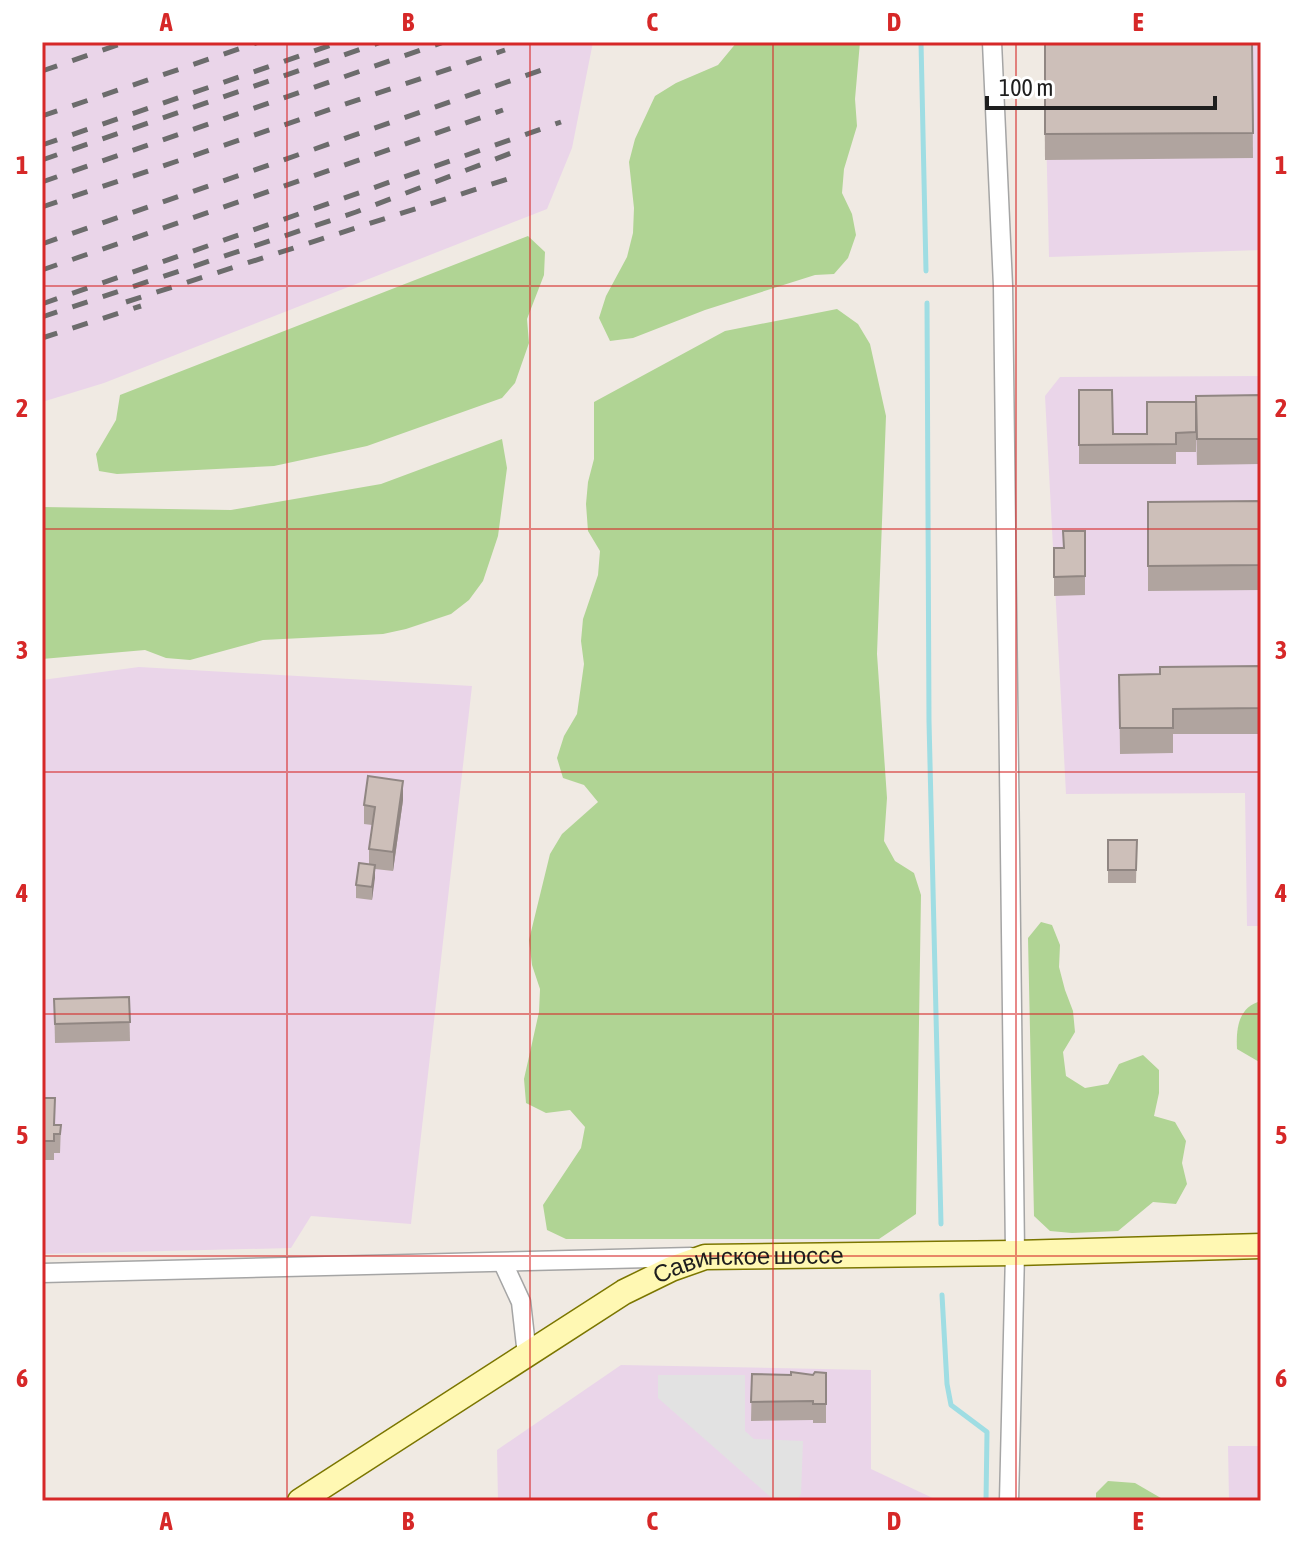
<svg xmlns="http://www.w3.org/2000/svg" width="1303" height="1543" font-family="'Asap Condensed',sans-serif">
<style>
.industrial{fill:#ead5e9}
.forest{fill:#b0d494}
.parking{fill:#e2e2e2}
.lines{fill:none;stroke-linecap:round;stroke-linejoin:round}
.stream{stroke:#9fdde3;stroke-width:5}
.street-casing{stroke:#a5a5a5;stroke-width:21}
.secondary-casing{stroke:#7b7600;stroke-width:27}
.street{stroke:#fff;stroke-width:18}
.secondary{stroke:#fff8b3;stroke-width:24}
.rail{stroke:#6c6c6c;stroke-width:5;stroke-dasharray:16 16;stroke-linecap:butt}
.wall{fill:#b0a49f}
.shaded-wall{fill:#908682}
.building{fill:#cdbfb9;stroke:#908682;stroke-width:2}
.grid{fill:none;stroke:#d62828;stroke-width:2;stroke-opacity:0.55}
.labels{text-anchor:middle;stroke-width:8;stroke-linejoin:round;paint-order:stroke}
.street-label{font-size:24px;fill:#1e1e1e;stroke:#fff}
.neatline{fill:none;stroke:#d62828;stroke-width:3}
.grid-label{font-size:26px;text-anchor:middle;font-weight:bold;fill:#d62828}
</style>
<rect width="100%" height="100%" fill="#f0eae3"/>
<!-- industrial -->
<g class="industrial">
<polygon points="42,42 593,42 572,148 547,209 104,383 42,402"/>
<polygon points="1044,42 1261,42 1261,250 1049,257"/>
<polygon points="1261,376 1261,926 1247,926 1245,793 1066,794 1045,396 1060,377"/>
<polygon points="139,667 472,686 411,1224 311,1216 291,1248 42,1254 42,680"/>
<polygon points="621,1365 871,1370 871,1469 939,1501 498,1501 497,1450"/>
<polygon points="1228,1446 1261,1446 1261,1501 1229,1501"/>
</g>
<!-- forest -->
<g class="forest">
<polygon points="737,42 860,42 855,99 857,126 844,169 842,193 852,214 856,235 848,258 834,274 815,275 705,310 633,338 610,341 599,318 606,296 627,257 633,233 634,208 629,162 635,139 655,96 676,83 718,65"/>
<polygon points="528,236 545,252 544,275 527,319 529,343 515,383 502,398 367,446 274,466 117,474 99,471 96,454 116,420 120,395"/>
<polygon points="837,309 858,324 870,344 886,416 877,654 887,798 884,841 895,861 914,873 921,895 916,1214 879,1239 566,1239 547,1230 543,1205 581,1148 585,1127 570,1110 546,1113 526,1103 524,1079 539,1012 540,989 532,965 529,940 550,854 562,834 598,802 584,785 563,778 557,758 564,736 577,714 584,664 581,641 583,619 598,575 600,551 588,531 586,504 588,482 594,459 594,402 725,331"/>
<polygon points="502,439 507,468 498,536 483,581 469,600 451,614 406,629 383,634 263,640 190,660 166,658 145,650 42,659 42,507 231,510 381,484"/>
<polygon points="1041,922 1052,925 1060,945 1059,967 1065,990 1073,1011 1075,1032 1063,1052 1066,1076 1085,1088 1108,1084 1119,1064 1143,1055 1159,1070 1159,1093 1154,1116 1175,1122 1186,1141 1182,1163 1187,1184 1176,1204 1153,1202 1118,1231 1072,1233 1050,1231 1034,1216 1028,938"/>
<path d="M1261,1001V1063L1237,1049C1236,1029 1238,1007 1261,1001Z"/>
<polygon points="1108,1481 1135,1483 1166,1501 1096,1501 1096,1493"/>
</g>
<!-- parking -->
<polygon class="parking" points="658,1375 745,1375 745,1431 754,1439 803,1441 801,1494 795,1501 775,1501 658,1398"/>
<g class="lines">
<!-- stream -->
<g class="stream">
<polyline points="921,42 926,271"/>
<polyline points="927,303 929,721 941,1224"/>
<polyline points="942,1295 947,1384 951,1405 987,1432 986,1501"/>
</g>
<!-- street casing -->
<g class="street-casing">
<g id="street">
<polyline points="992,42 1003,286 1015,1253 1009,1501"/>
<polyline points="503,1263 521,1302 527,1355"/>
<polyline points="42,1273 691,1257"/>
</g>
</g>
<!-- secondary casing -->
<g class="secondary-casing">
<g id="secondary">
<path id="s1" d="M300,1501L624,1292L671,1269L705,1257L1015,1253L1261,1246"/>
</g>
</g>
<!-- street -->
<use href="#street" class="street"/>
<!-- secondary -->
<use href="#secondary" class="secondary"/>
<!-- rail -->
<g class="rail">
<polyline points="42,71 126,42"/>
<polyline points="42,116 259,42"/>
<polyline points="42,145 340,42"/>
<polyline points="42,160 381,42"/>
<polyline points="42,182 444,42"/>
<polyline points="42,207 505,50"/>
<polyline points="42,244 550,67"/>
<polyline points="42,270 503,110"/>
<polyline points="126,302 517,176"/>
<polyline points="42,304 561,122"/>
<polyline points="42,317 356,212 514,152"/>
<polyline points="42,338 141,306"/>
</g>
</g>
<!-- wall -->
<g class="wall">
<polygon points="1044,42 1252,42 1253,158 1045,160"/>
<polygon points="1079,390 1113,434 1147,434 1196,402 1261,395 1261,464 1197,465 1196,421 1196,452 1176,452 1176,464 1079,464"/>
<polygon points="1261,501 1261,590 1148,591 1148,502"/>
<polygon points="1085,531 1085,595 1054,596 1054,548 1064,548"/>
<polygon points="1261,666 1261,734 1173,734 1173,753 1120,754 1119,675 1160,674"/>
<polygon points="403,800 393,871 375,869 372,900 356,898 356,885 369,864 369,849 372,825 364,824 364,805"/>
<polygon points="1108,840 1137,840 1136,883 1108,883"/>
<polygon points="129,997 130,1041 55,1043 54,999"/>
<polygon points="42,1098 55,1125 61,1125 60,1153 54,1153 54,1160 42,1160"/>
<polygon points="826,1373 826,1423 813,1423 813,1420 751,1421 752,1374 813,1375"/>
</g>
<!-- shaded-wall -->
<g class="shaded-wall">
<polygon points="403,781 403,800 393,871 393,852"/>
<polygon points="375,865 375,878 372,900 372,887"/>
</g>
<!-- building -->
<g class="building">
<polygon points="1045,42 1252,42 1253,133 1045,134"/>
<polygon points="1079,390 1112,390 1113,434 1147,434 1147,402 1196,402 1196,432 1176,433 1176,444 1079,445"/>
<polygon points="1261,395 1261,439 1197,439 1196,396"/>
<polygon points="1261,501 1261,565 1148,566 1148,502"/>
<polygon points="1063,531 1085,531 1085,576 1054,577 1054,548 1064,548"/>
<polygon points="1261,666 1261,708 1173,709 1173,728 1120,728 1119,675 1160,674 1160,667"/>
<polygon points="368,776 403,781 393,852 369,849 375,807 364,805"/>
<polygon points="1108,840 1137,840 1136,870 1108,870"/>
<polygon points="359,863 375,865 372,887 356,885"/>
<polygon points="129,997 130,1022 55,1024 54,999"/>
<polygon points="42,1098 55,1098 54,1125 61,1125 60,1134 54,1134 54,1141 42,1141"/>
<polygon points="791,1372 813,1375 815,1372 826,1373 826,1404 813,1404 813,1401 751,1402 752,1374 791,1375"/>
</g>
<!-- grid -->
<path class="grid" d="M287,42V1501M530,42V1501M773,42V1501M1016,42V1501M42,286H1261M42,529H1261M42,772H1261M42,1014H1261M42,1256H1261"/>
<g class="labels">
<!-- street labels -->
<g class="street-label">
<text dy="8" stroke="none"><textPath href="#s1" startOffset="516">Савинское шоссе</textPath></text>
</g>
</g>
<!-- border -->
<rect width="1303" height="1543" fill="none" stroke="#ffffff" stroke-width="88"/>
<!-- scale -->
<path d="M987 96v12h228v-12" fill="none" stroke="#1e1e1e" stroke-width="4"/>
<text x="999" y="96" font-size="24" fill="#1e1e1e" stroke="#ffffff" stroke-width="6" paint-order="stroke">100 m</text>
<rect x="44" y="44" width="1215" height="1455" class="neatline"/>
<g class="grid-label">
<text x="166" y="31">A</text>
<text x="408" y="31">B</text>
<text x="652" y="31">C</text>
<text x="894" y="31">D</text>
<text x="1138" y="31">E</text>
<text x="22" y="174">1</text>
<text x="1281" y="174">1</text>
<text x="22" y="417">2</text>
<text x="1281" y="417">2</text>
<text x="22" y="659">3</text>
<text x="1281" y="659">3</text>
<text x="22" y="902">4</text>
<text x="1281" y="902">4</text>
<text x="22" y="1144">5</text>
<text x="1281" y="1144">5</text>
<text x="22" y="1387">6</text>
<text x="1281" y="1387">6</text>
<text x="166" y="1530">A</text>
<text x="408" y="1530">B</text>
<text x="652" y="1530">C</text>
<text x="894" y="1530">D</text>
<text x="1138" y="1530">E</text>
</g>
</svg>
